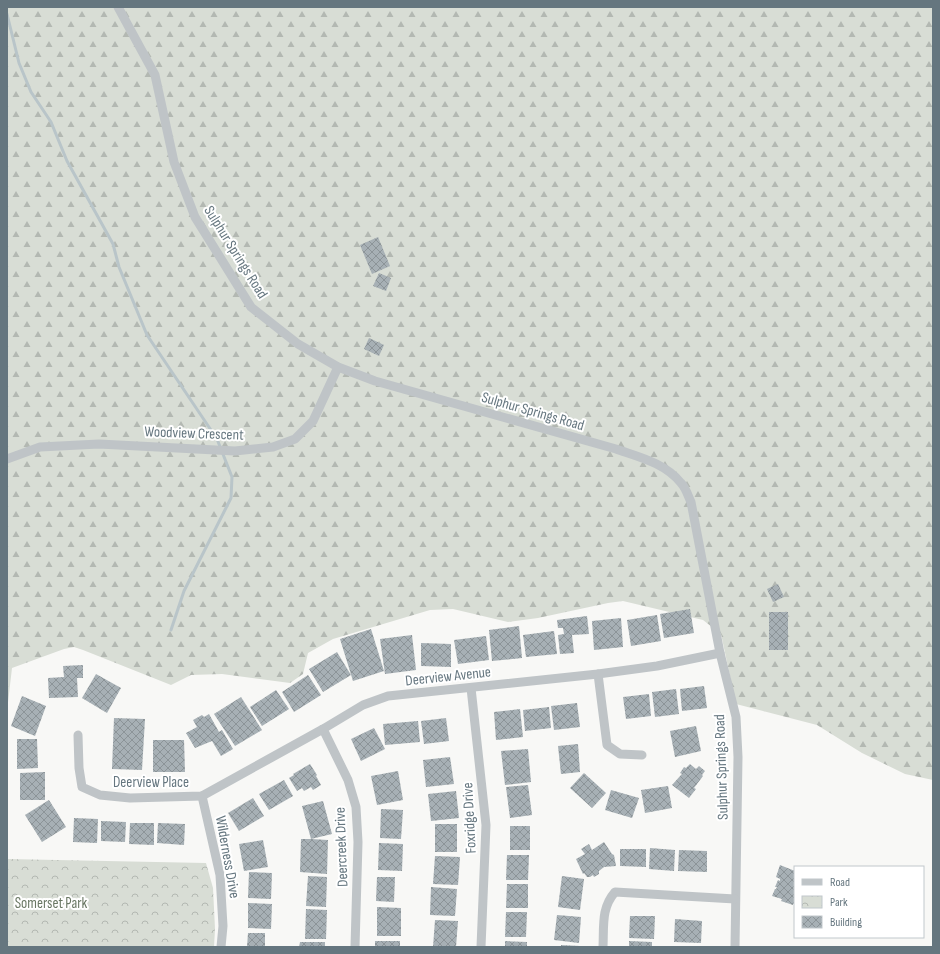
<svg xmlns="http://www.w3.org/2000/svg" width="940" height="954" font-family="'Sofia Sans Condensed',sans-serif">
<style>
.forest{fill:url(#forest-firs)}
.park{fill:url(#park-crowns)}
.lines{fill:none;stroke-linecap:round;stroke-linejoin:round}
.stream{stroke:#b9c5c9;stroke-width:3}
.building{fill:url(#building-cross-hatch)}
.minor{stroke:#bfc4c7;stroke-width:9}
.labels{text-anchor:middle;stroke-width:4;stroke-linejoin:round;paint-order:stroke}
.street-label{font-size:15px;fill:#65767f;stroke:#fff}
.park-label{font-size:15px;fill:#697763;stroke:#fff}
</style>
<defs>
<pattern id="forest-firs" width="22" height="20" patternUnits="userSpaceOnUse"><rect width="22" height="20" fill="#d8ddd5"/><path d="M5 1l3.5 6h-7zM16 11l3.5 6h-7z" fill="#b3b8b2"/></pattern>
<pattern id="park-crowns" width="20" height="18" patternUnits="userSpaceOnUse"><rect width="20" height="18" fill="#d8ddd5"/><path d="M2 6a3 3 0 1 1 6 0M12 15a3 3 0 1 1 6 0" fill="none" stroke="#b3b8b2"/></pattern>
<pattern id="building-cross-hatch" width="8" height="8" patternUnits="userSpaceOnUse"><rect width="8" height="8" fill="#a7b0b5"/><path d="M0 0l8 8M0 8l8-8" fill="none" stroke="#8c9498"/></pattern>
</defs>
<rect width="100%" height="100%" fill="#f8f8f6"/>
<!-- forest -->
<polygon class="forest" points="7,7 933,7 933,780 905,774 862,753 817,725 736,704 721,634 703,620 623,601 608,603 538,618 508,622 453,609 430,610 333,639 308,653 303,674 290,683 222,674 191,675 171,685 83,650 74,647 64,649 12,668 7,711"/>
<!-- park -->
<polygon class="park" points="7,859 206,863 213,888 215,929 214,947 7,947"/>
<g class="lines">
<!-- stream -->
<polyline class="stream" points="7,14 19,63 31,92 51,122 67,161 113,244 119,267 147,335 217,439 232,477 231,498 184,591 171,630"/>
</g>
<!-- building -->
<g class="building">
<polygon points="378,237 390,266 372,274 360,245"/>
<polygon points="379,273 391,278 386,291 373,286"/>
<polygon points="369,338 384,345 379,356 364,349"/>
<polygon points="778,584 784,597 773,602 767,589"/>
<polygon points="690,609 694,633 664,638 660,614"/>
<rect x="769" y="612" width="19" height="38"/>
<polygon points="657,615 661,641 631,646 627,620"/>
<polygon points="587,616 589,634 572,635 574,653 560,654 558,635 564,634 563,628 558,628 557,620"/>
<polygon points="621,618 623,647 594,650 592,621"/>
<polygon points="519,626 522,658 492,661 489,630"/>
<polygon points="371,629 384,671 353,681 340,639"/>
<polygon points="554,631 557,654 526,657 523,635"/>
<polygon points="412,635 416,670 385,674 380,639"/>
<polygon points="486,636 489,660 458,664 454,640"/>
<polygon points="421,643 451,644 451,667 421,666"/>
<polygon points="337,652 351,675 323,692 309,669"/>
<polygon points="83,665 83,678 77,678 78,697 49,698 48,678 64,677 63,666"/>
<polygon points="96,674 121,688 107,713 82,698"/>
<polygon points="308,675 321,695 294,712 282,692"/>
<polygon points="704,686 707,708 682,711 680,689"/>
<polygon points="676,689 679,714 655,717 652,692"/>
<polygon points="276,690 289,709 262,726 250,707"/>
<polygon points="649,694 651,716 626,719 623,697"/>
<polygon points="22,696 46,706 35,736 11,726"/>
<polygon points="241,697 262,730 235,746 214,714"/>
<polygon points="577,703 580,727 554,730 551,706"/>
<polygon points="549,707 551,728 525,731 523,710"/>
<polygon points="520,709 523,737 496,740 494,712"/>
<polygon points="209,714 219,732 222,730 233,749 221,756 212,741 195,748 186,733 197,727 193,720 202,715 204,717"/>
<polygon points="114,718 145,719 142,770 112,769"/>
<polygon points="446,718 449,741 424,744 421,721"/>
<polygon points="418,721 420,742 385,745 383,724"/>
<polygon points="696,726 701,751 675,757 670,731"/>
<polygon points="374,728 385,749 361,761 351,739"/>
<polygon points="17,739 37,739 38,768 17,769"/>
<polygon points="153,740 184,740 185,772 153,772"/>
<polygon points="578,744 580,772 561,774 558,746"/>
<polygon points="528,749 531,782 505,785 501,751"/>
<polygon points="450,757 454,784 426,787 423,760"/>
<polygon points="310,764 317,775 316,776 321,785 313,790 311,787 304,791 302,788 297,791 289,778 294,775 293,774"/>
<polygon points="690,764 696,769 699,766 705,771 702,775 703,776 694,788 696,789 689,798 672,785 682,774 680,773 684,767 686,768"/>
<polygon points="398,771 403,800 377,805 371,776"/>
<polygon points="45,772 45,800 20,800 20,773"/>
<polygon points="584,773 606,793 592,808 570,788"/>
<polygon points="284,780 293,796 269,810 259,794"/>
<polygon points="528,785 532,815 510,818 506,787"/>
<polygon points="668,786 672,808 645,813 641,790"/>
<polygon points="611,790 639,798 632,818 605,810"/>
<polygon points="456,791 459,818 431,821 428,794"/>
<polygon points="253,798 264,816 239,831 228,813"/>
<polygon points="49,800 66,827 42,842 25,815"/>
<polygon points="323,801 332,834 311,839 328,840 327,874 300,872 301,839 311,839 302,806"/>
<polygon points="381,809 403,810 401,839 380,838"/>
<polygon points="74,818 98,819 97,843 73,842"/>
<polygon points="101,821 126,822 125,842 101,841"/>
<polygon points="130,823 154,823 154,845 129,844"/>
<polygon points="158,823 185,824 184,845 157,843"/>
<rect x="435" y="824" width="22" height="28"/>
<rect x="510" y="826" width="20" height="24"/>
<polygon points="263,840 268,867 244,871 239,844"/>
<polygon points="604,842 612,854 614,855 616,866 604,867 599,871 599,874 594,877 593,875 590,877 587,877 584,873 583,874 576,859 585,854 581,849 589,844 592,850"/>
<polygon points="379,843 403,844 402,871 378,870"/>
<polygon points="650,848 675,850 674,871 649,869"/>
<polygon points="620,849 646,849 646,867 620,866"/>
<polygon points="679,850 707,851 707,872 678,871"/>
<polygon points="507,855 529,855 528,880 506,880"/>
<polygon points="435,856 460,857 458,885 433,884"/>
<polygon points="780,865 795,871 795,904 793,904 793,905 781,901 782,899 772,896 775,889 776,889 777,887 775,887 778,880 780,881 780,879 776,877"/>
<polygon points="249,872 272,873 271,899 248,898"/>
<polygon points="308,876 327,877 326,907 306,906"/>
<polygon points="562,876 584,879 580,910 558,907"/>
<polygon points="377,877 395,877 394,902 376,901"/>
<polygon points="507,884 528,884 528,908 506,908"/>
<polygon points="431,887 457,889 455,916 430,915"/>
<polygon points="248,903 272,904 271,929 248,928"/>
<polygon points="377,907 401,908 401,936 377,936"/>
<polygon points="306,909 327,910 326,939 305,939"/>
<polygon points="506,912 527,912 526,937 505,937"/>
<polygon points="557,915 581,917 579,943 554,940"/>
<polygon points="630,916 655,916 654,939 629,938"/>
<polygon points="675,919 702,921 701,943 674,942"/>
<polygon points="435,920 458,921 456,947 433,947"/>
<polygon points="248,933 265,933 265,947 247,947"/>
<rect x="375" y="941" width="25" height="6"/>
<polygon points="505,941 527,942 527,947 505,947"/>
<polygon points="629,941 652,942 652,947 629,947"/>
<polygon points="300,942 325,942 325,947 299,947"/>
<polygon points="561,945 580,946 580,947 561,947"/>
</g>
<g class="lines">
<!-- minor -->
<g class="minor">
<path d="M118,7L155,75L174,162L195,217L251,307L298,344L338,367L375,381L616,449C639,457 665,463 681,483C686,488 688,496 691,502L720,653L736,717L738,757L735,947"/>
<polyline points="7,459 40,447 99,444 235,451 273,447 295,439 313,421 338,367"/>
<polyline points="598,674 607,745 620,754 642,755"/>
<polyline points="471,688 486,825 481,947"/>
<polyline points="323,729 348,780 356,807 358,842 355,947"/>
<polyline points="78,735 79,768 82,787 100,795 130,798 202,796 323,729 363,705 388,696 598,674 657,666 720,653"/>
<polyline points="202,796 220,875 223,926 221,947"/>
<path d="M603,947C604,926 601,908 615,892L735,899"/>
</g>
</g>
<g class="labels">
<!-- street labels -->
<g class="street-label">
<text transform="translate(236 252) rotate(58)" y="5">Sulphur Springs Road</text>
<text transform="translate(533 411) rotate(16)" y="5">Sulphur Springs Road</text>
<text transform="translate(194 433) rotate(2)" y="5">Woodview Crescent</text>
<text transform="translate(448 676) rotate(-6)" y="5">Deerview Avenue</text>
<text transform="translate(721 767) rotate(-92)" y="5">Sulphur Springs Road</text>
<text x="151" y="787">Deerview Place</text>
<text transform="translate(469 818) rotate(-93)" y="5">Foxridge Drive</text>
<text transform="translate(341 847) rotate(-92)" y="5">Deercreek Drive</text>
<text transform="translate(228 857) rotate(80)" y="5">Wilderness Drive</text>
</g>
<!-- park labels -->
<g class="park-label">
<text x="51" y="908">Somerset Park</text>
</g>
</g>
<!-- border -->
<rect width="940" height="954" fill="none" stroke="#65767f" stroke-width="16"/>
<!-- legend -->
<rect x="794" y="866" width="130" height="72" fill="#ffffff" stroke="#c1c8cc"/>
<rect x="802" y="879" width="20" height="6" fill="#bfc4c7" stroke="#c1c8cc"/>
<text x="830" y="886" font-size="12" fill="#65767f">Road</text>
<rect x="802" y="896" width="20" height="12" fill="url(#park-crowns)" stroke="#c1c8cc"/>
<text x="830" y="906" font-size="12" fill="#65767f">Park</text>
<rect x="802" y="916" width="20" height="12" fill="url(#building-cross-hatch)" stroke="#c1c8cc"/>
<text x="830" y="926" font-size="12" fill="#65767f">Building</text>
</svg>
